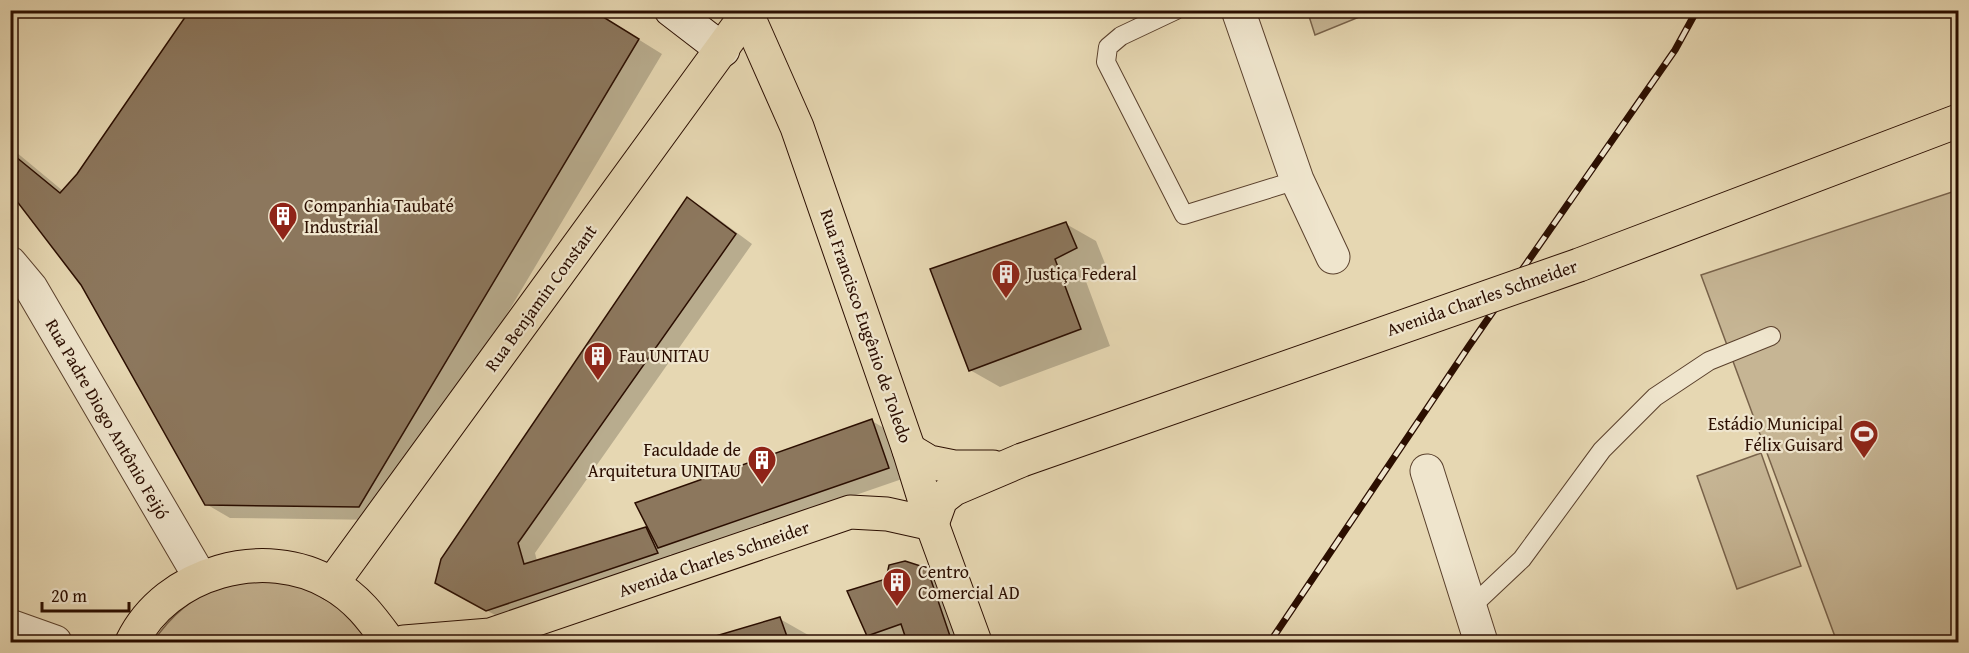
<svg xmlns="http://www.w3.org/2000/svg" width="1969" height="653" font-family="'Gentium Book Plus',serif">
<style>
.green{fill:#c6b594;stroke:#78624a;stroke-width:1.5}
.shadow{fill:#0003}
.building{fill:#8c775d;stroke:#2b0e00;stroke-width:1.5}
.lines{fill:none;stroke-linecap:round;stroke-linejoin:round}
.lane-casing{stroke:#5a402c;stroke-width:20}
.street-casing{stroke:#5a402c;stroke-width:35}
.secondary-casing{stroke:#2b0e00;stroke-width:35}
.primary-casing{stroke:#2b0e00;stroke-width:35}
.lane{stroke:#efe5cd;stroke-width:18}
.street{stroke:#efe5cd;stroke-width:33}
.secondary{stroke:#efe5cd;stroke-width:33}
.primary{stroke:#e6d7b2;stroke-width:33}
.rail-casing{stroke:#2b0e00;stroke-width:7}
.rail{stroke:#efe5cd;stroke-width:4.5;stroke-dasharray:14;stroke-linecap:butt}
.primary-bridge-casing{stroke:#2b0e00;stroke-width:35;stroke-linecap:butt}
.primary-bridge{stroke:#e6d7b2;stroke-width:33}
.labels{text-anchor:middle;stroke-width:4.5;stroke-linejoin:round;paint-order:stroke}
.poi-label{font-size:18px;fill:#2b0e00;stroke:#efe5cd;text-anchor:start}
.street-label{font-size:18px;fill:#2b0e00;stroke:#efe5cd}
</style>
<rect width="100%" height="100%" fill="#e6d7b2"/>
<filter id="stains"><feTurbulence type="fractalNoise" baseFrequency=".00333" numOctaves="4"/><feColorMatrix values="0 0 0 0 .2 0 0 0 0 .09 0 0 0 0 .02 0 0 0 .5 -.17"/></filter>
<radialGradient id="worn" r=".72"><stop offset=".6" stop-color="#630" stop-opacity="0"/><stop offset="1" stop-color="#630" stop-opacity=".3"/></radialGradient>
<!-- green -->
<g class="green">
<polygon points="1307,10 1374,10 1374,11 1315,35"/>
<polygon points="1958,190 1958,642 1837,642 1701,275"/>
<polygon points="1761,453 1801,566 1737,589 1697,476"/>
<path d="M270,579L319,589L381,642H153C169,618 194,594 223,587C238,583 255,581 270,579Z"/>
</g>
<!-- shadow -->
<g class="shadow">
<polygon points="591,10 662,54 384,520 230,518 206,504 82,284 19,202 10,197 10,147 63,191"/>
<polygon points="688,199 705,209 752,244 535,553 537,561 649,528 872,421 889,431 905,478 676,557 670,554 673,562 504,620 454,592"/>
<polygon points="1066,224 1096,241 1106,266 1084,276 1110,346 1000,387 970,370"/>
<polygon points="926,570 957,587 975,642 881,642 869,635"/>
<polygon points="780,619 810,636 812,642 713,642 711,639"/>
</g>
<!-- building -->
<g class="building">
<polygon points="190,10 592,10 639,39 359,507 205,505 81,285 16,200 10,197 10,152 60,193 77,174"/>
<polygon points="687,197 736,234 518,543 524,564 646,527 658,553 486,611 435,583 441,559"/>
<polygon points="1066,222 1077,248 1055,259 1081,329 969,371 930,269"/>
<polygon points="872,419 889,468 658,548 635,503"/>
<polygon points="905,561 927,568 952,642 907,642 901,624 867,636 847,591 886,579 889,565"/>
<polygon points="780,617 789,642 711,642 709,638"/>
</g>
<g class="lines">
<!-- lane casing -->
<g class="lane-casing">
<g id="lane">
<polyline points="1176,10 1121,36 1108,47 1106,62 1184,215 1297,180"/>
<polyline points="1470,608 1522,559 1602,450 1655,397 1709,361 1771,336"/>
</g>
</g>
<!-- street casing -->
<g class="street-casing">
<g id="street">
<polyline points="1238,10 1297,180 1333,257"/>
<polyline points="10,263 31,288 200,577"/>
<polyline points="1427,471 1481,642"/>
<polyline points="10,626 55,642"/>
</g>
</g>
<!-- secondary casing -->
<g class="secondary-casing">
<polyline id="secondary" points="671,10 723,50"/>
</g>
<!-- primary casing -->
<g class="primary-casing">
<g id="primary">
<polyline points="747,14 797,127 909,450 932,524 975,642"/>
<polyline points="1579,265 1958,121"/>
<polyline points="909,450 929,462 954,467 993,467"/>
<polyline points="932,524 941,499 954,489 1022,460"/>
<polyline points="332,584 747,14"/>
<path d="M132,642C166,572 265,544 332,584C358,599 372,619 389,642"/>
<polyline points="404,642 490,635 850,512 887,514 932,524"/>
</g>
</g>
<!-- lane -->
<use href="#lane" class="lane"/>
<!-- street -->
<use href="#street" class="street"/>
<!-- secondary -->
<use href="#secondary" class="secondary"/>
<!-- primary -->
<use href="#primary" class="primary"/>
<!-- rail casing -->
<g class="rail-casing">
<polyline id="rail" points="1270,642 1469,346 1675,50 1697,10"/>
</g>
<!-- rail -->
<use href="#rail" class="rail"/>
<!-- primary-bridge casing -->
<g class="primary-bridge-casing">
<polyline id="primary-bridge" points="1022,460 1579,265"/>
</g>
<!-- primary-bridge -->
<use href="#primary-bridge" class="primary-bridge"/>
</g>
<!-- icons -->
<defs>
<g id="building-pin" transform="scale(1.5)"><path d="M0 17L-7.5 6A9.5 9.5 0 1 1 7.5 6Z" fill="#8f2418" stroke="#efe5cd"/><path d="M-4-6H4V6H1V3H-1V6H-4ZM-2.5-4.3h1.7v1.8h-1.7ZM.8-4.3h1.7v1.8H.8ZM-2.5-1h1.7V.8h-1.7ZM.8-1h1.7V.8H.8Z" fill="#fff"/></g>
<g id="stadium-pin" transform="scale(1.5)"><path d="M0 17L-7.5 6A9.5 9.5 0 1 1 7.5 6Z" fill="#8f2418" stroke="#efe5cd"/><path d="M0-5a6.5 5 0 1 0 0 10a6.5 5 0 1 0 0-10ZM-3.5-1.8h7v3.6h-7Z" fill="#fff"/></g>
</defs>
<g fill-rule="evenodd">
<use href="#building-pin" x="283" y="216"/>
<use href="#building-pin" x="1006" y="274"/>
<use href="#building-pin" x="598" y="356"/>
<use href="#stadium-pin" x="1864" y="434"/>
<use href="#building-pin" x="762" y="460"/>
<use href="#building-pin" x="897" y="582"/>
</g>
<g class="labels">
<!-- poi labels -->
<g class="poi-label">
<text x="304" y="212">Companhia Taubaté<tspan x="304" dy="21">Industrial</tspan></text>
<text x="1027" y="280">Justiça Federal</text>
<text x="619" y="362">Fau UNITAU</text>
<text x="1843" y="430" text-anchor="end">Estádio Municipal<tspan x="1843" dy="21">Félix Guisard</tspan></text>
<text x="741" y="456" text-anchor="end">Faculdade de<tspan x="741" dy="21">Arquitetura UNITAU</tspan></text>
<text x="918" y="578">Centro<tspan x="918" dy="21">Comercial AD</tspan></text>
</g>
<!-- street labels -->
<g class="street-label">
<text transform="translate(541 298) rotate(-54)" y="6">Rua Benjamin Constant</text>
<text transform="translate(1482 298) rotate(-19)" y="6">Avenida Charles Schneider</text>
<text transform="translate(866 326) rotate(71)" y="6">Rua Francisco Eugênio de Toledo</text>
<text transform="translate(107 419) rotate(60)" y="6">Rua Padre Diogo Antônio Feijó</text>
<text transform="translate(714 559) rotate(-19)" y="6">Avenida Charles Schneider</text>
</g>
</g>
<!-- margin -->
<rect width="1969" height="653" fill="none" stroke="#e6d7b2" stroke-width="36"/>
<rect x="12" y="12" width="1945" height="629" fill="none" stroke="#2b0e00" stroke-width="3"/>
<rect x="18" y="18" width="1933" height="617" fill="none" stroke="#2b0e00" stroke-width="1.5"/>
<!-- scale -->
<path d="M42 602v9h87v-9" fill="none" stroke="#2b0e00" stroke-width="3"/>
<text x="51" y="602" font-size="18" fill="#2b0e00" stroke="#efe5cd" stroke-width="4.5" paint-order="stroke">20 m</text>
<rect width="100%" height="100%" filter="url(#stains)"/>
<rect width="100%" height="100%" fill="url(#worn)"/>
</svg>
